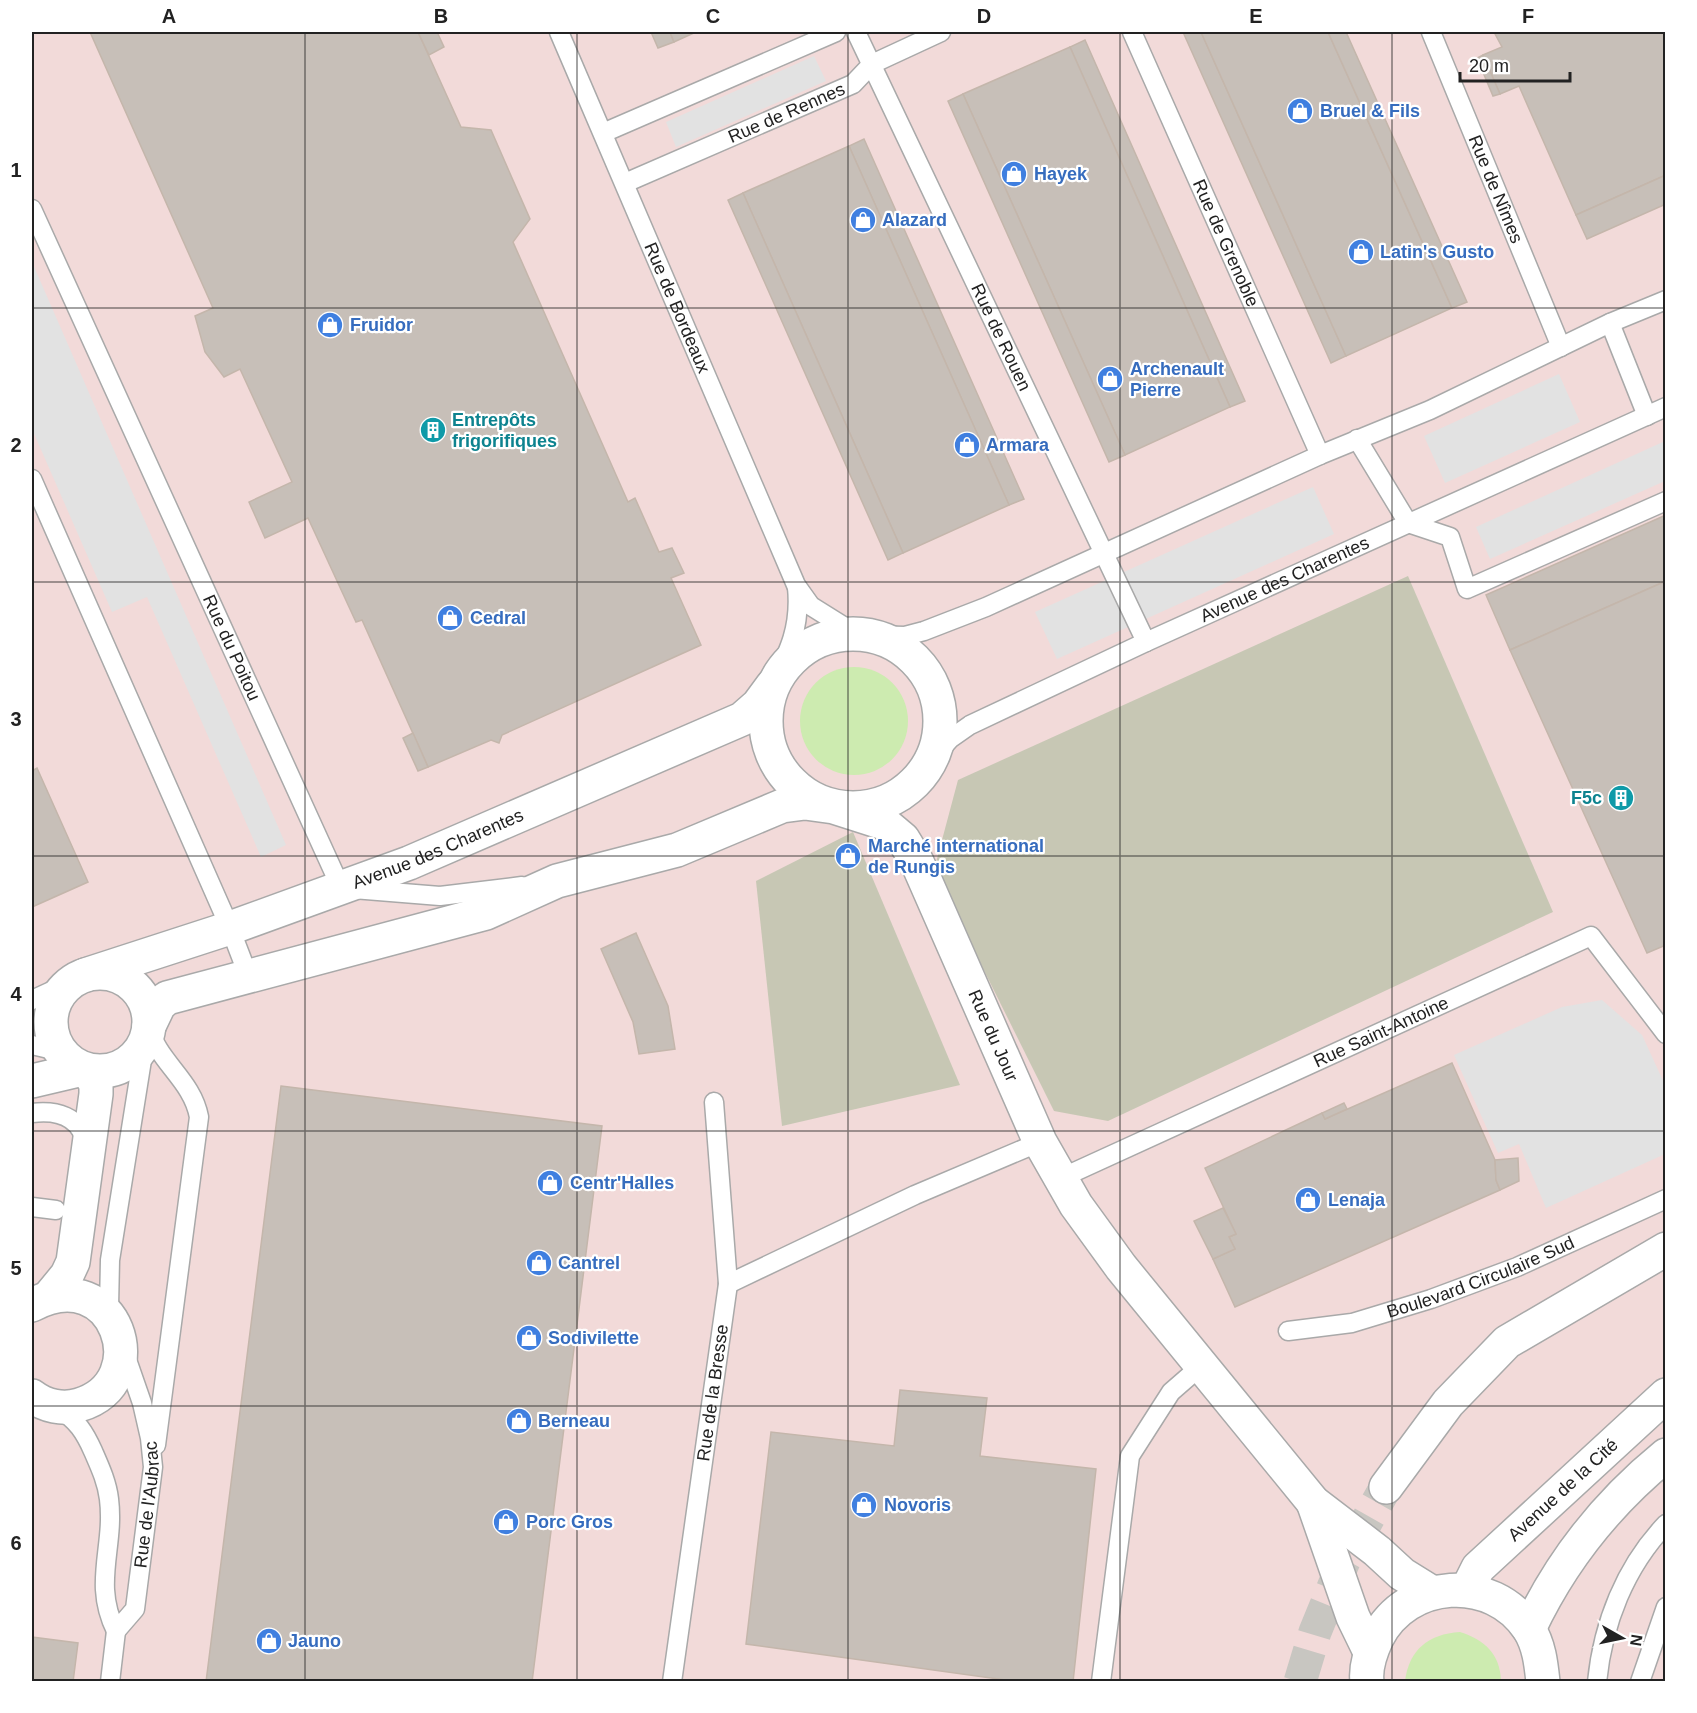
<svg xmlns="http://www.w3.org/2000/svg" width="1697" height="1713" font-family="Arial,sans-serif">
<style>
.commercial{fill:#f2dad9}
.construction{fill:#c7c7b4}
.grass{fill:#cdebb0}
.parking{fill:#e2e2e2}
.building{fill:#c7bfb8;stroke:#c4b6ab;stroke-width:1.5}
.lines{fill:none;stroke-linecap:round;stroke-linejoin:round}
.street-tunnel{stroke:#c8c6c1;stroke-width:33;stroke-dasharray:33 16;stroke-linecap:butt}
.lane-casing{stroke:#a9a9a9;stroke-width:21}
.street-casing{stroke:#a9a9a9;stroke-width:36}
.lane{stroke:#fff;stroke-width:18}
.street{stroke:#fff;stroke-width:33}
.grid{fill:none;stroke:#222;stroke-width:1.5;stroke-opacity:0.55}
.labels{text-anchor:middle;stroke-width:4.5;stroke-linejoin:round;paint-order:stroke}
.shop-label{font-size:18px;font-weight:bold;fill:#366cbe;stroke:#fff;text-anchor:start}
.street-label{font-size:18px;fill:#222;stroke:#fff}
.culture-label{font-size:18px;font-weight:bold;fill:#0d838f;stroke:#fff;text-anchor:start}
.neatline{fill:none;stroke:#222;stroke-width:2}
.grid-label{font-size:20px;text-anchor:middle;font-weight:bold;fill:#222}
</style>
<rect width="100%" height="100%" fill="#f2efe9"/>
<!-- commercial -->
<rect class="commercial" x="32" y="32" width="1633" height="1649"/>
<!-- construction -->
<g class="construction">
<polygon points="1408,576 1553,912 1108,1121 1054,1111 934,870 958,780"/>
<polygon points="853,832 960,1085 782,1126 756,881"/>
</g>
<!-- grass -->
<g class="grass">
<circle cx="854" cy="721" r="54"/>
<path d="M1460,1632C1485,1640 1500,1654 1501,1681H1405C1409,1650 1428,1634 1460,1632Z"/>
</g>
<!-- parking -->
<g class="parking">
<polygon points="814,56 826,81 676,147 666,122"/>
<polygon points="32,262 286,845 261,857 147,597 112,612 32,429"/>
<polygon points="1559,374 1580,422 1445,483 1424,436"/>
<polygon points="1665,441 1665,481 1490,559 1476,527"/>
<polygon points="1313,487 1334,534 1057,659 1035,612"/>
<polygon points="1602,1000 1642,1035 1665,1085 1665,1154 1546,1208 1519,1144 1498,1153 1454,1055 1562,1007"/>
</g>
<!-- building -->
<g class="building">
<polygon points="90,32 418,32 461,127 491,130 530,219 513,242 628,502 635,498 659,552 672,548 684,573 671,578 701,645 502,735 499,743 491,740 428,767 362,620 356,622 308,518 265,538 249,502 292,482 240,369 224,377 205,352 195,316 213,308"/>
<polygon points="418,32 437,32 444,47 429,55"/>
<polygon points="651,32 670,32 674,42 658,48"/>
<polygon points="670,32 696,32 674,42"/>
<polygon points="1183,32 1201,32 1346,356 1331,363"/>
<polygon points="1201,32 1328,32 1452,308 1346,356"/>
<polygon points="1328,32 1346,32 1467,302 1452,308"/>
<polygon points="1494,32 1666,32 1666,175 1576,215 1519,86 1500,94 1483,55 1502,47"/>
<polygon points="1085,40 1245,401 1230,407 1070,47"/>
<polygon points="1070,47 1230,407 1125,455 963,94"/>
<polygon points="1483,55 1500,94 1493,96 1477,58"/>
<polygon points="963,94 1125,455 1109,462 948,101"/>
<polygon points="864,139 1024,499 1009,505 849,146"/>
<polygon points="849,146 1009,505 903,553 743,193"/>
<polygon points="1666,175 1666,204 1587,239 1576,215"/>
<polygon points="743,193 903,553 888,560 728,200"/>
<polygon points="1666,515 1666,581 1510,650 1486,595"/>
<polygon points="1666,581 1666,945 1647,953 1510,650"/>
<polygon points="413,733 428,767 418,771 403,738"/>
<polygon points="37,768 88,882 32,907 32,771"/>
<polygon points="636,933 668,1006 675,1049 639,1054 633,1022 601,949"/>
<polygon points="1452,1063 1495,1160 1496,1180 1500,1190 1235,1307 1213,1259 1235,1249 1229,1237 1236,1234 1205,1168 1322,1113 1325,1119"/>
<polygon points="281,1086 602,1126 532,1682 206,1682"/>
<polygon points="1344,1103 1347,1109 1325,1119 1322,1113"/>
<polygon points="1518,1158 1519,1181 1500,1190 1496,1180 1495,1160"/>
<polygon points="1223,1208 1236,1234 1229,1237 1235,1249 1213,1259 1194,1221"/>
<polygon points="900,1390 987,1398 980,1456 1096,1469 1073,1682 1019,1682 746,1644 771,1432 894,1446"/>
<polygon points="32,1637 78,1643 73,1682 32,1682"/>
</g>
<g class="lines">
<!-- street-tunnel -->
<polyline class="street-tunnel" points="1300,1682 1315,1632 1344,1561 1386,1487"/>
<!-- lane casing -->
<g class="lane-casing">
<g id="lane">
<path id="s1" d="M559,32L796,585L811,606L843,626L868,635L905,636L924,631L986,607L1320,455L1430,410L1610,323L1666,300"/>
<path id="s2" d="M856,32L1146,642"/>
<path id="s3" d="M1132,32L1320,455"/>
<path id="s4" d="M1431,32L1561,347"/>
<polyline points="603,133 836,32"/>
<path id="s5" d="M625,183L853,84L872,64L941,32"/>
<path id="s6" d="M32,209L341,888L440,896L522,886"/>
<polyline points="1610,323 1647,416"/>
<polyline points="1357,439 1408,523 1450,537 1467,589 1666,501"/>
<polyline points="32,479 230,928 248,975"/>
<path d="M772,686C789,651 801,627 797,587"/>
<path id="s7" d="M932,759L950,739L970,725L1146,642L1666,407"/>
<polyline points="32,1000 71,982"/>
<path d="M149,1026C156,1061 192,1079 199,1117L156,1445"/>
<polyline points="32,1045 49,1049 68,1061"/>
<path d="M32,1113C56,1110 80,1116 86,1143"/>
<path id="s8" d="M1059,1179L1591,936L1666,1034"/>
<polyline points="32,1207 56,1210"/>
<polyline points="728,1284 915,1195 1040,1142"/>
<polyline points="112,1316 109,1307 110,1260 145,1041"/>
<path id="s9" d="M1288,1331L1352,1323L1431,1299L1517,1267L1666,1199"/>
<path id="s10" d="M59,1409C77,1420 85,1433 93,1451C100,1467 107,1482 109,1499C115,1548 92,1583 116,1631L135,1609L153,1467L150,1438L142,1403L125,1354"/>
<polyline points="110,1682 116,1631"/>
<path id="s11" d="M672,1682L728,1284L714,1102"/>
<polyline points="1101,1682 1130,1456 1171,1392 1202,1365"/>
<path d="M1597,1682C1603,1623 1625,1567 1666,1524"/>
<polyline points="1640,1682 1666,1607"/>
</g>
</g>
<!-- street casing -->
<g class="street-casing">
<g id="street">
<circle cx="853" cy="721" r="87"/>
<circle cx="100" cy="1022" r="49"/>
<path id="s12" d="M85,975L230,928L409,863L742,719L758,705L772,686"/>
<path id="s13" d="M149,1026L159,1005L167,998L486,913L557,881L677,850L782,806L805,803L834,807L884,823L903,839L917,862L1040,1142L1076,1205L1121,1267L1313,1502L1377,1551L1402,1574L1431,1592"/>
<polyline points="32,1081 83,1069"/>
<polyline points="49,1297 67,1275 73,1262 96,1094 96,1084 88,1071"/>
<path d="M32,1305C116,1260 157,1382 79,1405C63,1410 45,1406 32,1396"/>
<polyline points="1386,1487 1448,1403 1507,1342 1666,1249"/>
<polyline points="1313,1502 1353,1617 1370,1652"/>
<path id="s14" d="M1467,1590L1478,1568L1666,1395"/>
<path d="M1529,1629C1561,1561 1607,1503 1666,1455"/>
<path d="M1367,1682C1365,1666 1371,1651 1377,1638C1407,1579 1492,1573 1529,1629C1539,1645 1541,1663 1543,1682"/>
</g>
</g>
<!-- lane -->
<use href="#lane" class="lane"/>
<!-- street -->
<use href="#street" class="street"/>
</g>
<!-- grid -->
<path class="grid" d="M305,32V1682M577,32V1682M848,32V1682M1120,32V1682M1392,32V1682M32,308H1666M32,582H1666M32,856H1666M32,1131H1666M32,1406H1666"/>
<!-- icons -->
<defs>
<g id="shop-disc" transform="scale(1.35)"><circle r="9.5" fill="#3f7fe0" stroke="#fff"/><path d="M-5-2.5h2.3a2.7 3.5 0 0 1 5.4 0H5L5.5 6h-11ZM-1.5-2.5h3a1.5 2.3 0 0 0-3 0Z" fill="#fff"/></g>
<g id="building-disc" transform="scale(1.35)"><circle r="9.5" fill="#0f9aa8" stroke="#fff"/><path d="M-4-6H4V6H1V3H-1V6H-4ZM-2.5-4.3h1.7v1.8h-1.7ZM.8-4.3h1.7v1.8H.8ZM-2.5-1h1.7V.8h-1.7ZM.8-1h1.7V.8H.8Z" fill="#fff"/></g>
</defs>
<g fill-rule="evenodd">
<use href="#shop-disc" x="1300" y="111"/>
<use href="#shop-disc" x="1014" y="174"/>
<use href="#shop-disc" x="863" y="220"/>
<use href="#shop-disc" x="1361" y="252"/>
<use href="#shop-disc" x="330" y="325"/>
<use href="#shop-disc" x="1110" y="379"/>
<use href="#building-disc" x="433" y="430"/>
<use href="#shop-disc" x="967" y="445"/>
<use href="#shop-disc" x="450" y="618"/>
<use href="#building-disc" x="1621" y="798"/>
<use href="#shop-disc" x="848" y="856"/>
<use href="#shop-disc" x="550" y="1183"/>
<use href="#shop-disc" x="1308" y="1200"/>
<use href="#shop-disc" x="539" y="1263"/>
<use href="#shop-disc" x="529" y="1338"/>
<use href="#shop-disc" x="519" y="1421"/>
<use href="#shop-disc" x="864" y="1505"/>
<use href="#shop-disc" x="506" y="1522"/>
<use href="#shop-disc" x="269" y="1641"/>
</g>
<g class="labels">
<!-- shop labels -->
<g class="shop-label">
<text x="1320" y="117">Bruel &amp; Fils</text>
<text x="1034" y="180">Hayek</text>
<text x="882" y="226">Alazard</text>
<text x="1380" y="258">Latin's Gusto</text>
<text x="350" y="331">Fruidor</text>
<text x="1130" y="375">Archenault<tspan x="1130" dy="21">Pierre</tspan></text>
<text x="986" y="451">Armara</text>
<text x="470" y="624">Cedral</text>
<text x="868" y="852">Marché international<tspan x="868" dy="21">de Rungis</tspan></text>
<text x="570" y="1189">Centr'Halles</text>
<text x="1328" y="1206">Lenaja</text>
<text x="558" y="1269">Cantrel</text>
<text x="548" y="1344">Sodivilette</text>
<text x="538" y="1427">Berneau</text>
<text x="884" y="1511">Novoris</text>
<text x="526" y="1528">Porc Gros</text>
<text x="288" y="1647">Jauno</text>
</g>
<!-- street labels -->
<g class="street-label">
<text dy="6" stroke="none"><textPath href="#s5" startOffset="176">Rue de Rennes</textPath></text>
<text dy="6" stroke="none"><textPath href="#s4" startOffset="170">Rue de Nîmes</textPath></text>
<text dy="6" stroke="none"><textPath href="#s3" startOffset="231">Rue de Grenoble</textPath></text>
<text dy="6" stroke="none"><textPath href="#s1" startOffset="300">Rue de Bordeaux</textPath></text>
<text dy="6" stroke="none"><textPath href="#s2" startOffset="338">Rue de Rouen</textPath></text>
<text dy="6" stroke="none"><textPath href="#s7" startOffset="398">Avenue des Charentes</textPath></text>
<text dy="6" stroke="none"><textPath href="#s6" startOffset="482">Rue du Poitou</textPath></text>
<text dy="6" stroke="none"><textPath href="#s12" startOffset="375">Avenue des Charentes</textPath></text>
<text dy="6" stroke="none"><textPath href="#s8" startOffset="354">Rue Saint-Antoine</textPath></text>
<text dy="6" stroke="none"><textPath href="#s13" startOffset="1026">Rue du Jour</textPath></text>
<text dy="6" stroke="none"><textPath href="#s9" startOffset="201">Boulevard Circulaire Sud</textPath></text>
<text dy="6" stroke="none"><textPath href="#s11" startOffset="292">Rue de la Bresse</textPath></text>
<text dy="6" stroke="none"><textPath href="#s14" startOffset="140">Avenue de la Cité</textPath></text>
<text dy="6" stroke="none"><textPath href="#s10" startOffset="374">Rue de l'Aubrac</textPath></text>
</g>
<!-- culture labels -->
<g class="culture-label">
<text x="452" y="426">Entrepôts<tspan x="452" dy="21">frigorifiques</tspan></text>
<text x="1602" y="804" text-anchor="end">F5c</text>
</g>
</g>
<!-- border -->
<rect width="1697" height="1713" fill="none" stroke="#ffffff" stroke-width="66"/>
<!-- north arrow -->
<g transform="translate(1622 1638) rotate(99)" stroke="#ffffff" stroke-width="4.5" paint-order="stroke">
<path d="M0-4.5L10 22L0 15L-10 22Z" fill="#222222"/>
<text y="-9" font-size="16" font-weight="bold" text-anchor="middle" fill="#222222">N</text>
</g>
<!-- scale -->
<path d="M1460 72v9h110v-9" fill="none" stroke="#222222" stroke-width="3"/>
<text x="1469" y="72" font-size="18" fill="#222222" stroke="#ffffff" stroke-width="4.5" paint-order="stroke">20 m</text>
<rect x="33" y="33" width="1631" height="1647" class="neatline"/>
<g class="grid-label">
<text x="169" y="23">A</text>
<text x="441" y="23">B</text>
<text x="713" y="23">C</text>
<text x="984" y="23">D</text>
<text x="1256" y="23">E</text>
<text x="1528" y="23">F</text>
<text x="16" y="177">1</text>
<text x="16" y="452">2</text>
<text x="16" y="726">3</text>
<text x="16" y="1001">4</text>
<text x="16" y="1275">5</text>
<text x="16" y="1550">6</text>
</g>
</svg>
